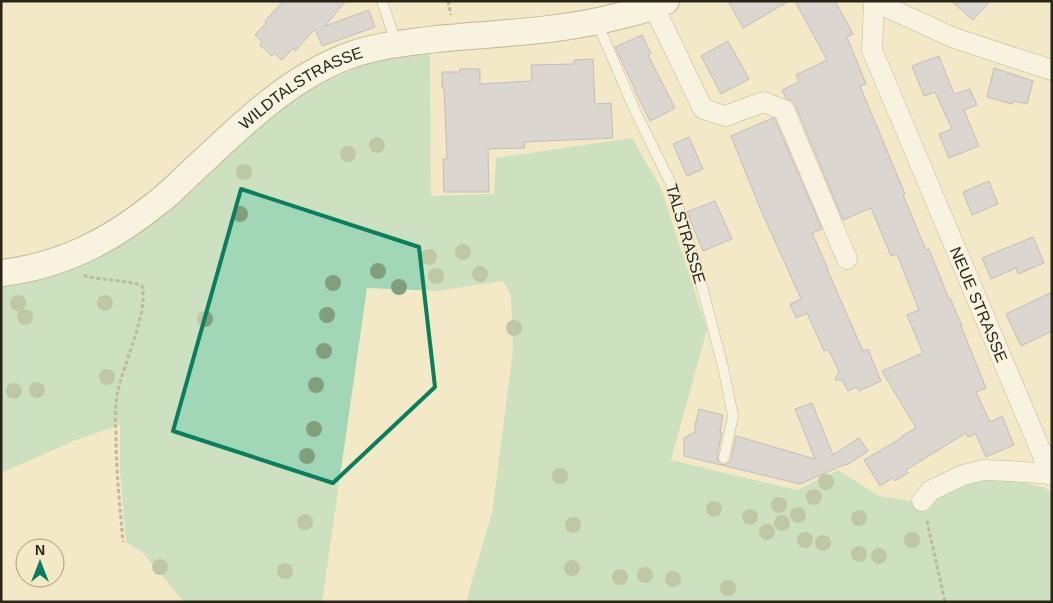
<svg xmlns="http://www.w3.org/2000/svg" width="1053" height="603" font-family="Helvetica,sans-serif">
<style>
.green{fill:#a1d6b6}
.building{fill:#c0bede;stroke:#8986a5}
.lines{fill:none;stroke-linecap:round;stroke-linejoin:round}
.service-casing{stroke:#867d5e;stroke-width:11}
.minor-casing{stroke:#867d5e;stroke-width:21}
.tertiary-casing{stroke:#867d5e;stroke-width:28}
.path{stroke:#847e67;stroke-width:3;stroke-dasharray:4 2.5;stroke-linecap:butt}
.service{stroke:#fff;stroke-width:10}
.minor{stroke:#fff;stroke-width:20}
.tertiary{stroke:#fff;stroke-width:26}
.tree{fill:#829e7d}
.marked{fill:none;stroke:#087f5e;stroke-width:4;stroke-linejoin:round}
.labels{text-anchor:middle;stroke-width:4.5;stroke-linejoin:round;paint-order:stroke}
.street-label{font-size:16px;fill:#292619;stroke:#f3e9c7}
</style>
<rect width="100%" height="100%" fill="#f3e9c7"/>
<!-- green -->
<polygon class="green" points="430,48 431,196 494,194 496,158 632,138 661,188 707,329 671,460 797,490 838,470 879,496 928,504 945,490 990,475 1043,487 1052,493 1052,602 466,602 492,513 513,351 511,295 503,281 437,291 367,288 322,602 184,602 142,552 126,542 120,472 120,425 76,440 1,473 1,259 32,254 69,241 111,221 151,190 219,128 282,75 304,92 361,66"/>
<!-- building -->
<g class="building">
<polygon points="283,1 346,1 325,26 369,10 375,27 322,46 315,29 295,51 293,48 282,60 274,53 272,56 260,45 262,42 255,35 266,23 265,21"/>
<polygon points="728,1 789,1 743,28"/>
<polygon points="795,1 835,1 853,34 847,37 866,84 860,86 905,194 903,195 926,250 929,249 949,299 950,298 962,326 961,326 986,388 976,392 990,422 1002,416 1014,445 986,457 976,434 968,437 966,433 906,470 908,473 895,481 892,478 880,486 864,460 903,437 902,436 916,428 882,371 923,353 907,315 919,310 897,254 891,256 871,208 843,220 795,105 792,101 786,98 782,90 799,82 796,75 827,60"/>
<polygon points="951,1 990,1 973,20"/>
<polygon points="642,35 651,54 648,55 675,108 650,121 634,89 635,89 615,47"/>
<polygon points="728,41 749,79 721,94 701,56"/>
<polygon points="939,56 954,94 970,89 977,105 964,110 979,146 949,158 939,134 952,129 935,92 924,96 912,66"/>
<polygon points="593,59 595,104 611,103 613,138 524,142 525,148 488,149 489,192 444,192 443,159 447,159 444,88 442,88 442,72 460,72 460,69 480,69 480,84 532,81 531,65 574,64 574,60"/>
<polygon points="994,68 1033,81 1027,104 1013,101 1012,104 987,97"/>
<polygon points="773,118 775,119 822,229 812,233 828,269 827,269 863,351 868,349 881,381 859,391 857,387 848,391 842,380 835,380 839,371 828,349 824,351 807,313 796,318 790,304 801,299 760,208 731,136"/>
<polygon points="689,137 703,169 687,176 673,144"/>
<polygon points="989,181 998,204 972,215 963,192"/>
<polygon points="715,201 732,239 703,251 687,212"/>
<polygon points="1033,237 1044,263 1018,274 1016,268 991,279 982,258"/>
<polygon points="1052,292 1052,331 1021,346 1006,314"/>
<polygon points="812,403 833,455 859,438 868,451 847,465 846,464 800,484 684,456 684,438 695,432 695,425 699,409 723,415 720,432 722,432 717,457 718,461 722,465 727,464 731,460 736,436 815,459 795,409"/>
</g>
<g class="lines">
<!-- service casing -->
<g class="service-casing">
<g id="service">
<polyline points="382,1 396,43"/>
<path id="s1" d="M597,22L636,113L672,186L704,294L723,367L733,416L724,458"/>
</g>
</g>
<!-- minor casing -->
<g class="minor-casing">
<g id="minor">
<polyline points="873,1 954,38 1052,70"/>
<path id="s2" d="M874,2L872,50L1051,475"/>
<polyline points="654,7 703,109 725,116 764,102 784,110 847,259"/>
<polyline points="922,501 930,491 963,475 984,470 1009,471 1052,474"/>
</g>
</g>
<!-- tertiary casing -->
<g class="tertiary-casing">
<g id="tertiary">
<path id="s3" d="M1,273C62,266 110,241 157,203C168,195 178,185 188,175C237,130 286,78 351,55C378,45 407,43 436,39C498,33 559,32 619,16C635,12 651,9 666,1"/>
</g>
</g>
<!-- path -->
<g class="path">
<polyline points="448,1 451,15"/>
<path d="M84,275L87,277L135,283L142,286C149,310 124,363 118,390C115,404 115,420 116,435C116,471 120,507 123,542"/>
<polyline points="927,521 945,602"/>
</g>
<!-- service -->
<use href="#service" class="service"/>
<!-- minor -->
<use href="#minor" class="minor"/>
<!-- tertiary -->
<use href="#tertiary" class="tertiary"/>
</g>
<!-- trees -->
<g class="tree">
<circle cx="377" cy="145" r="8"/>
<circle cx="348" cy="154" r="8"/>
<circle cx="244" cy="172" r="8"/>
<circle cx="240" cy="214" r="8"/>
<circle cx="463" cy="252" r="8"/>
<circle cx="429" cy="257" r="8"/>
<circle cx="378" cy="271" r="8"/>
<circle cx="480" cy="274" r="8"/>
<circle cx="436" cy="276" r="8"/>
<circle cx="333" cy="283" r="8"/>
<circle cx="399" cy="287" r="8"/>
<circle cx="18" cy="303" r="8"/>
<circle cx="105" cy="303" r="8"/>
<circle cx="327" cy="315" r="8"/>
<circle cx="25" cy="317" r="8"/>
<circle cx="205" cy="319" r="8"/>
<circle cx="514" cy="328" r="8"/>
<circle cx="324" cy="351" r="8"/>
<circle cx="107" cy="377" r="8"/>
<circle cx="316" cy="385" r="8"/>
<circle cx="37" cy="390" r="8"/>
<circle cx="14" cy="391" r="8"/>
<circle cx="314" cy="429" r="8"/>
<circle cx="307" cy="456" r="8"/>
<circle cx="560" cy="476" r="8"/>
<circle cx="826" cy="482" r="8"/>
<circle cx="814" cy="497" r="8"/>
<circle cx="779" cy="505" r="8"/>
<circle cx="714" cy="509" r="8"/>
<circle cx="798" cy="515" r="8"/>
<circle cx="750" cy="517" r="8"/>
<circle cx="859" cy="518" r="8"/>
<circle cx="305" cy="522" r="8"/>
<circle cx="782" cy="523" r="8"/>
<circle cx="573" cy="525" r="8"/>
<circle cx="767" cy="532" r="8"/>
<circle cx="805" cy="540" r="8"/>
<circle cx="912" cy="540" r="8"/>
<circle cx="823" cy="543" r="8"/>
<circle cx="859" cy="554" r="8"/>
<circle cx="879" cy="556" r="8"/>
<circle cx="160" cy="567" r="8"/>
<circle cx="572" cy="568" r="8"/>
<circle cx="285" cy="571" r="8"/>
<circle cx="645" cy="575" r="8"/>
<circle cx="620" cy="577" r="8"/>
<circle cx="673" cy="579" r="8"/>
<circle cx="728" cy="588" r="8"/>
</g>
<!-- marked area -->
<path d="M0 0H1053V603H0ZM241,189L419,247L435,387L333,483L173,431Z" fill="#f3e9c7" fill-opacity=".55" fill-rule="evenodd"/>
<path class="marked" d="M241,189L419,247L435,387L333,483L173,431Z"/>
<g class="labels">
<!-- street labels -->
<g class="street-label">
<text dy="6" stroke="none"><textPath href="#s3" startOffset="359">WILDTALSTRASSE</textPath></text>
<text dy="6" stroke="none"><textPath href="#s1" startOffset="230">TALSTRASSE</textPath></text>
<text dy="6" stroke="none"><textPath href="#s2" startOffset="324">NEUE STRASSE</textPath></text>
</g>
</g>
<!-- border -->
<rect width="1053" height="603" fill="none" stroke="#292619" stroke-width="5"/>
<!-- north arrow -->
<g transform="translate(40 563)"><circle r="24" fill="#f3e9c7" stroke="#a29b81"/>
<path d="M0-4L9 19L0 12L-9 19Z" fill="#087f5e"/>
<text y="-8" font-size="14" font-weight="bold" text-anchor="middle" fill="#292619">N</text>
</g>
</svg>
